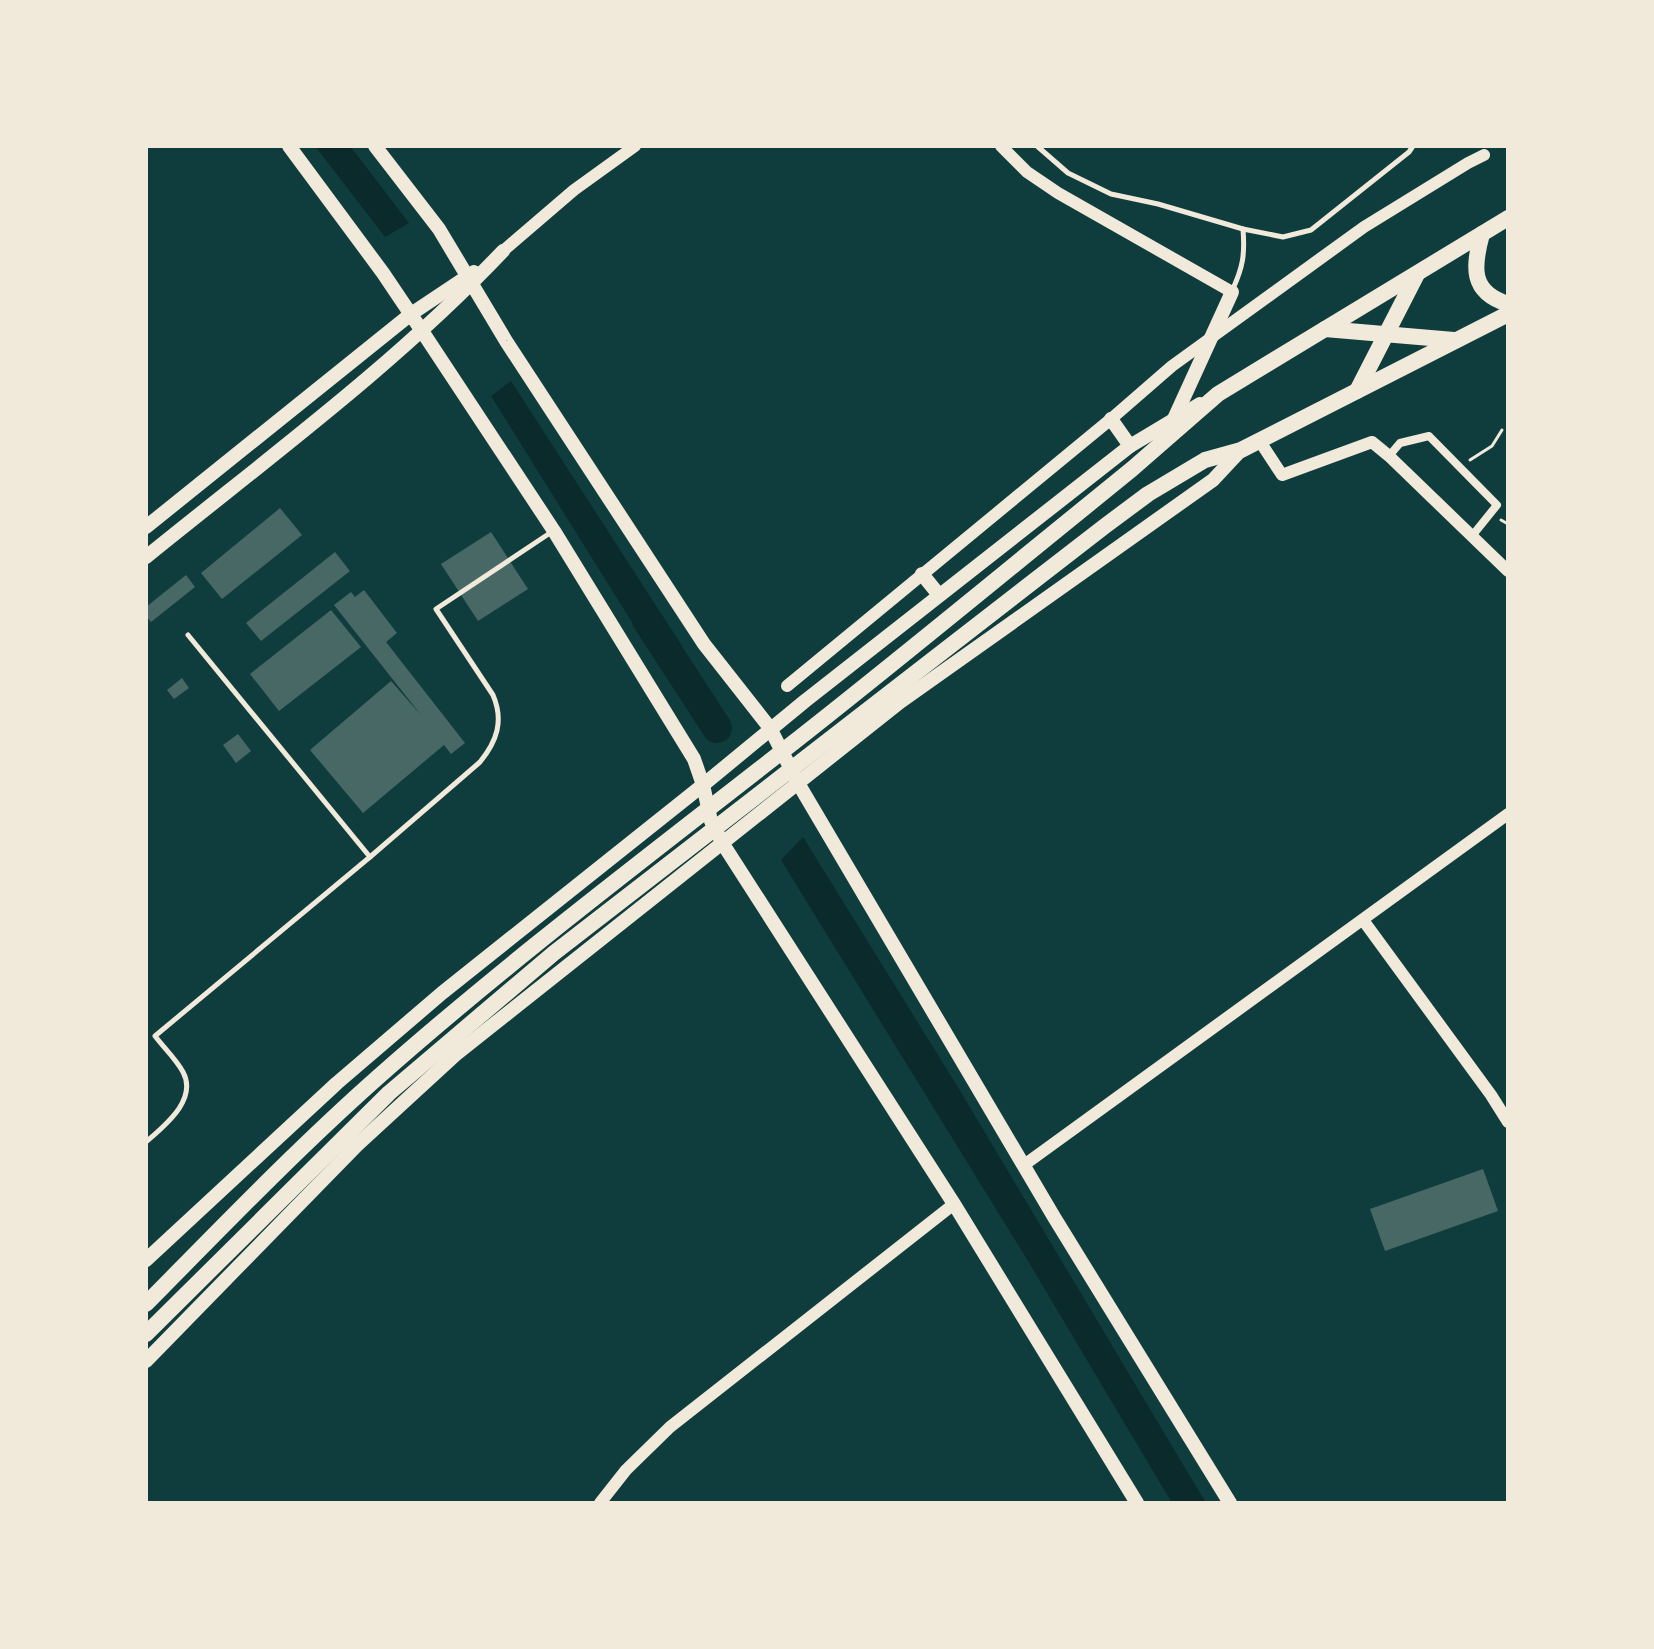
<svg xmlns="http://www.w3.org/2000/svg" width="1654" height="1649" font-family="Mulish,sans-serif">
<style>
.water{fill:#0a2a2b}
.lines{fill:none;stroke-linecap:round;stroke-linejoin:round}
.river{stroke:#0a2a2b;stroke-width:30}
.building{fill:#486865}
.path{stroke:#f1e9da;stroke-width:3}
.service{stroke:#f1e9da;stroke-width:5}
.minor{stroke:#f1e9da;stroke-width:8}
.tertiary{stroke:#f1e9da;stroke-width:12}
.secondary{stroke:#f1e9da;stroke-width:14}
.trunk{stroke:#f1e9da;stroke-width:16}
</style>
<rect width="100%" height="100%" fill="#0f3d3e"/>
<!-- water -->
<g class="water">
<polygon points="315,146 350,146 409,223 385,237"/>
<polygon points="511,381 682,646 658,664 491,396"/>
<polygon points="803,837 959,1089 1206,1503 1172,1503 1028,1261 781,860"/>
</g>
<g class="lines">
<!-- river -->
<polyline class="river" points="647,620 717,728"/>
</g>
<!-- building -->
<g class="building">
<polygon points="280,508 302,535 222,599 201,573"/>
<polygon points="491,532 528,589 478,621 441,564"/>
<polygon points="335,552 350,571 261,641 246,623"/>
<polygon points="186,575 195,587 151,622 146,616 146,607"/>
<polygon points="364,590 397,633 386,642 465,743 451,754 444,745 363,813 310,750 391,681 421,715 334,605 351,592 355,597"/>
<polygon points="331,610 361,647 279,711 250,674"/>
<polygon points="182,678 189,688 174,699 167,690"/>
<polygon points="238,734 251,751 236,763 223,745"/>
<polygon points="1483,1169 1498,1211 1385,1251 1370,1209"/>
</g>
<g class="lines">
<!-- path -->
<g class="path">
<polyline points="1470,460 1492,446 1502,430"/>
<polyline points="1501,520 1508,524"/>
</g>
<!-- service -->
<g class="service">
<polyline points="1037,146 1068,173 1111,194 1158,204 1243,229 1283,237 1311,230 1409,152 1413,146"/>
<path d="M1232,291C1243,267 1245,255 1243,229"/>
<path d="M370,857L480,762C497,741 504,721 493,695L436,609L553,531"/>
<path d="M146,1142C164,1126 198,1100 183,1072C176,1059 164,1048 155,1036L370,857L188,635"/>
</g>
<!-- minor -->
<polyline class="minor" points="1389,456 1400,443 1429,436 1497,505 1472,536"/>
<!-- tertiary -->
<g class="tertiary">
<polyline points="1001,146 1027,172 1058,193 1232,292"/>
<polyline points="503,251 574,190 635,146"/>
<polyline points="1259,440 1282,475 1372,442 1389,456 1508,571"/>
<polyline points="787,686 1111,419 1172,366 1364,227 1468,163 1484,155"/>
<polyline points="1363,920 1491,1095 1508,1122"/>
<polyline points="1024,1165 1508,814"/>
<polyline points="600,1503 626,1470 670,1427 954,1204"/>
</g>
<!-- secondary -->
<g class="secondary">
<polyline points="289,146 383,273 422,331 554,531 694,759 703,785 711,821 723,844 954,1204 1137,1503"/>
<polyline points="375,146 439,229 506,341 704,644 770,728 798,783 1054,1217 1230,1503"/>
<polyline points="1111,419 1130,446"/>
<polyline points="1174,419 1232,292"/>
<polyline points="146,527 411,314 474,272"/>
<path d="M146,557C268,458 395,365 503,251"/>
<polyline points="922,574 939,595"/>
<polyline points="146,1260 337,1083 442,993 703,785 805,701 1130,446 1200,404"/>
<polyline points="146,1361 357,1145 455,1055 900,702 1213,480 1241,450"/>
</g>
<!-- trunk -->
<g class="trunk">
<path d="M1482,234C1473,267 1470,292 1508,304"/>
<polyline points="1325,329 1454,340"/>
<polyline points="1357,391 1417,274"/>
<path d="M146,1304C222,1227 297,1149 377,1078C509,961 650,855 789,746C890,667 989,585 1089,504L1132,469L1218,394L1508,218"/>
<polyline points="146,1334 389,1093 449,1042 554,953 1105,526 1148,494 1205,460 1241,450 1508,314"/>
</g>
</g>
<!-- border -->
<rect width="1654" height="1649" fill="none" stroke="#f1e9da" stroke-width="296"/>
</svg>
